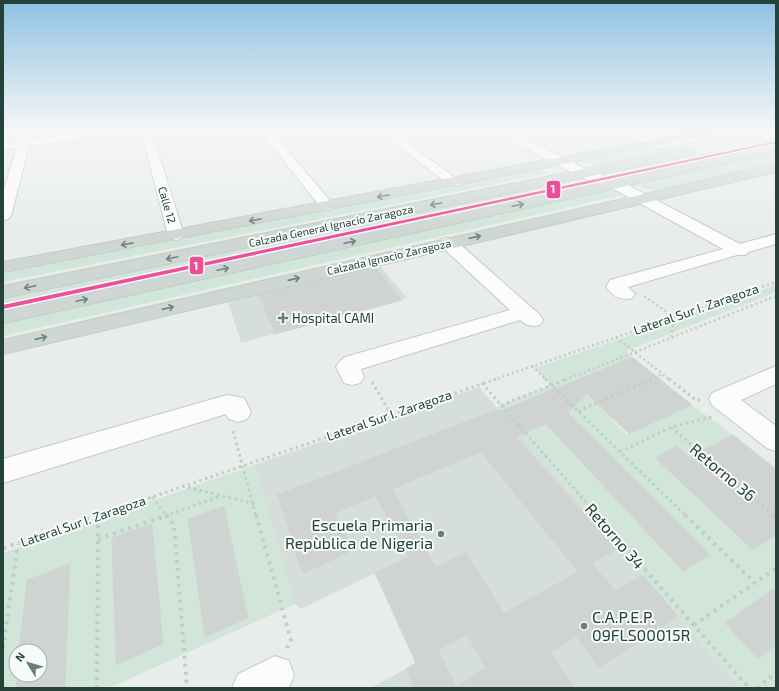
<svg xmlns="http://www.w3.org/2000/svg" width="779" height="691" font-family="'Exo 2',sans-serif">
<style>
.built{fill:#d6dedb}
.green{fill:#d1e6d8;fill-rule:evenodd}
.building{fill:#cfd4d2;stroke:#d1d6d4;fill-rule:evenodd}
.lines{fill:none;stroke-linecap:round;stroke-linejoin:round}
.minor-casing{stroke:#c5cac8;stroke-width:2}
.major-casing{stroke:#c3ccc9;stroke-width:2}
.path-far2{stroke:#c3ccca;stroke-width:2.5;stroke-dasharray:2 3;stroke-linecap:butt}
.path-far1{stroke:#c3ccca;stroke-width:3;stroke-dasharray:2.5 3.5;stroke-linecap:butt}
.path{stroke:#c3ccca;stroke-width:4;stroke-dasharray:3 5;stroke-linecap:butt}
.minor{fill:#fcfcfc;fill-rule:evenodd}
.major{fill:#cfd7d5;fill-rule:evenodd}
.metro-1-casing{stroke:#f7fbf9;stroke-width:3}
.metro-1{fill:#f04e98;fill-rule:evenodd}
.oneway{stroke:#718580}
.poi-dot{fill:#697e78;stroke:#f7fbf9;stroke-width:1.5}
.labels{text-anchor:middle;stroke-width:4;stroke-linejoin:round;paint-order:stroke}
.far-street-label{font-size:11px;fill:#24423a;stroke:#f7fbf9}
.street-label{font-size:13px;fill:#24423a;stroke:#f7fbf9}
.poi-label{font-size:13px;fill:#24423a;stroke:#f7fbf9;text-anchor:start}
.near-street-label{font-size:16px;fill:#24423a;stroke:#f7fbf9}
.near-poi-label{font-size:16px;fill:#24423a;stroke:#f7fbf9;text-anchor:end}
.line-badge{stroke:#f7fbf9;stroke-width:1.5}
.badge-label{font-size:11px;text-anchor:middle;font-weight:bold;fill:#fff}
</style>
<rect width="100%" height="100%" fill="#e8edeb"/>
<!-- built -->
<g class="built">
<polygon points="380,266 407,298 241,343 228,302"/>
<polygon points="479,387 596,520 740,688 371,688 416,663 375,573 301,609 295,604 254,465"/>
</g>
<!-- green -->
<g class="green">
<polygon points="744,130 776,130 594,167 581,162"/>
<polygon points="776,138 776,144 626,176 613,176 614,173"/>
<polygon points="776,154 776,165 667,191 658,191 641,187 640,185"/>
<polygon points="539,168 547,172 545,174 3,282 3,271"/>
<polygon points="560,181 566,183 566,185 3,304 3,295"/>
<polygon points="608,188 626,194 3,336 3,318"/>
<polygon points="776,285 776,292 626,351 632,357 571,381 587,397 650,371 672,389 609,417 627,435 692,405 733,435 712,446 776,499 776,688 740,688 496,407 551,385 535,368"/>
<path d="M254,465L295,604L109,688H3V553ZM16,651H40V675H16Z"/>
</g>
<!-- building -->
<g class="building">
<polygon points="376,268 402,300 275,334 259,295"/>
<path d="M632,357L692,405L629,434L587,394L568,413L710,555L683,571L546,424L516,437L592,522L596,520L620,548L592,563L615,591L643,575L678,616L599,668L576,636L551,652L574,688H414L406,669L416,663L375,573L408,557L376,496L335,513L353,550L303,574L290,539L292,538L277,495L498,409L500,411ZM481,452L578,572L504,613L466,552L436,567L392,489ZM467,634L485,668L456,686L438,650Z"/>
<polygon points="733,435 776,469 776,535 753,550 655,458 677,446 689,457"/>
<polygon points="224,506 248,618 205,637 188,519"/>
<polygon points="152,524 163,644 116,665 112,538"/>
<polygon points="70,564 65,688 16,688 17,675 40,675 40,651 19,651 27,580"/>
<polygon points="776,587 776,645 758,659 725,623"/>
</g>
<g class="lines">
<!-- minor casing -->
<g class="minor-casing">
<g id="minor">
<polygon points="23,130 33,130 31,139 107,130 138,130 133,133 29,146 11,216 8,219 3,221 3,192 17,148 3,150 3,142 19,140"/>
<polygon points="141,130 151,130 184,235 182,238 176,240 170,238 168,235"/>
<polygon points="259,130 270,130 332,203 334,206 332,209 327,210 322,209"/>
<polygon points="378,130 390,130 461,182 459,185 449,185"/>
<path d="M495,130H508L590,171L620,181L740,244L776,234V244L748,252L746,255H737L628,287L635,294L632,298C621,301 613,296 606,287L610,280L723,249L610,187L580,177L496,132Z"/>
<polygon points="612,130 626,130 653,140 663,140 714,130 734,130 729,133 663,148 651,148 613,132"/>
<path d="M448,238L454,239L540,315L543,320L540,325C532,327 527,326 520,320L361,369L364,377L360,383L352,385L344,383L336,367L340,361L345,357L510,310L442,247L440,243L442,239Z"/>
<polygon points="776,366 776,384 741,400 776,426 776,451 767,448 712,405 709,399 712,393"/>
<polygon points="227,395 244,398 251,412 247,419 238,422 229,419 226,414 3,483 3,459"/>
<polygon points="275,656 289,661 294,675 289,688 232,688 238,674"/>
</g>
</g>
<!-- major casing -->
<g class="major-casing">
<g id="major">
<polygon points="706,130 728,130 723,133 3,272 3,262"/>
<polygon points="776,145 776,153 3,323 3,311"/>
<polygon points="689,148 693,149 695,152 693,155 3,298 3,286"/>
<polygon points="776,164 776,172 3,354 3,340"/>
</g>
</g>
<!-- path-far2 -->
<g class="path-far2">
<polyline points="644,296 674,317 671,337"/>
<polyline points="616,337 670,380"/>
<polyline points="532,366 546,380"/>
<polyline points="493,380 776,282"/>
<polyline points="565,380 776,296"/>
<polyline points="650,380 663,374"/>
</g>
<!-- path-far1 -->
<g class="path-far1">
<polyline points="545,379 686,516"/>
<polyline points="669,379 696,400 702,400"/>
<polyline points="372,382 391,414"/>
<polyline points="482,383 598,516"/>
<polyline points="501,405 568,379"/>
<polyline points="578,411 653,379"/>
<polyline points="671,427 774,516"/>
<polyline points="233,431 256,516"/>
<polyline points="620,452 671,427 712,417"/>
<polyline points="182,486 255,504"/>
<polyline points="152,497 167,516"/>
<polyline points="97,516 496,379"/>
<polyline points="165,516 221,496"/>
</g>
<!-- path -->
<g class="path">
<polyline points="166,515 174,525 187,688"/>
<polyline points="256,515 291,640 286,650"/>
<polyline points="597,515 749,688"/>
<polyline points="685,515 755,583"/>
<polyline points="773,515 776,517"/>
<polyline points="98,539 168,515"/>
<polyline points="3,548 100,515"/>
<polyline points="694,625 776,568"/>
<polyline points="3,648 18,544"/>
<polyline points="97,688 98,516"/>
<polyline points="757,688 776,673"/>
</g>
<!-- minor -->
<use href="#minor" class="minor"/>
<!-- major -->
<use href="#major" class="major"/>
<!-- metro-1 casing -->
<g class="metro-1-casing">
<polygon id="metro-1" points="776,141 776,143 3,309 3,305"/>
</g>
<!-- metro-1 -->
<use href="#metro-1" class="metro-1"/>
</g>
<!-- one-way arrows -->
<defs><path id="oneway-shaft" d="M-6 0H5M1.5-3L5.5 0L1.5 3" fill="none" stroke-width="1.6" stroke-linecap="round" stroke-linejoin="round"/></defs>
<g class="oneway">
<use href="#oneway-shaft" transform="translate(383 196) rotate(169)"/>
<use href="#oneway-shaft" transform="translate(436 204) rotate(168)"/>
<use href="#oneway-shaft" transform="translate(518 205) rotate(-12)"/>
<use href="#oneway-shaft" transform="translate(255 220) rotate(169)"/>
<use href="#oneway-shaft" transform="translate(475 237) rotate(-13)"/>
<use href="#oneway-shaft" transform="translate(350 242) rotate(-12)"/>
<use href="#oneway-shaft" transform="translate(127 244) rotate(169)"/>
<use href="#oneway-shaft" transform="translate(172 258) rotate(168)"/>
<use href="#oneway-shaft" transform="translate(223 269) rotate(-12)"/>
<use href="#oneway-shaft" transform="translate(294 279) rotate(-13)"/>
<use href="#oneway-shaft" transform="translate(30 287) rotate(168)"/>
<use href="#oneway-shaft" transform="translate(82 300) rotate(-12)"/>
<use href="#oneway-shaft" transform="translate(168 308) rotate(-13)"/>
<use href="#oneway-shaft" transform="translate(41 338) rotate(-13)"/>
</g>
<!-- sky -->
<linearGradient id="sky" x2="0" y2="1"><stop stop-color="#8fc1e3"/><stop offset="0.57" stop-color="#f5f7f6"/><stop offset="1" stop-color="#f5f7f6" stop-opacity="0"/></linearGradient>
<rect width="779" height="227" fill="url(#sky)"/>
<!-- markers -->
<g class="poi-dot">
<path d="M281 312h4v4h4v4h-4v4h-4v-4h-4v-4h4z"/>
<circle cx="441" cy="534" r="4"/>
<circle cx="584" cy="626" r="4"/>
</g>
<g class="labels">
<!-- far-street labels -->
<g class="far-street-label">
<text transform="translate(167 205) rotate(74)" y="4">Calle 12</text>
<text transform="translate(331 226) rotate(-12)" y="4">Calzada General Ignacio Zaragoza</text>
<text transform="translate(389 257) rotate(-13)" y="4">Calzada Ignacio Zaragoza</text>
</g>
<!-- street labels -->
<g class="street-label">
<text transform="translate(696 309) rotate(-19)" y="5">Lateral Sur I. Zaragoza</text>
<text transform="translate(389 415) rotate(-19)" y="5">Lateral Sur I. Zaragoza</text>
<text transform="translate(83 521) rotate(-19)" y="5">Lateral Sur I. Zaragoza</text>
</g>
<!-- poi labels -->
<g class="poi-label">
<text x="292" y="323">Hospital CAMI</text>
</g>
<!-- near-street labels -->
<g class="near-street-label">
<text transform="translate(723 472) rotate(40)" y="6">Retorno 36</text>
<text transform="translate(615 536) rotate(49)" y="6">Retorno 34</text>
</g>
<!-- near-poi labels -->
<g class="near-poi-label">
<text x="433" y="531">Escuela Primaria<tspan x="433" dy="18">Repùblica de Nigeria</tspan></text>
<text x="592" y="623" text-anchor="start">C.A.P.E.P.<tspan x="592" dy="18">09FLS00015R</tspan></text>
</g>
</g>
<g class="line-badge">
<rect x="546" y="180" width="15" height="19" rx="4" fill="#f04e98"/>
<rect x="189" y="256" width="15" height="19" rx="4" fill="#f04e98"/>
</g>
<g class="badge-label">
<text x="553" y="193">1</text>
<text x="196" y="270">1</text>
</g>
<!-- border -->
<rect width="779" height="691" fill="none" stroke="#24423a" stroke-width="8"/>
<!-- north arrow -->
<g transform="translate(28 663) rotate(308)"><circle r="19" fill="#f7fbf9" stroke="#a3b1ad"/>
<path d="M0-3L7 15L0 10L-7 15Z" fill="#697e78"/>
<text y="-6" font-size="11" font-weight="bold" text-anchor="middle" fill="#24423a">N</text>
</g>
</svg>
